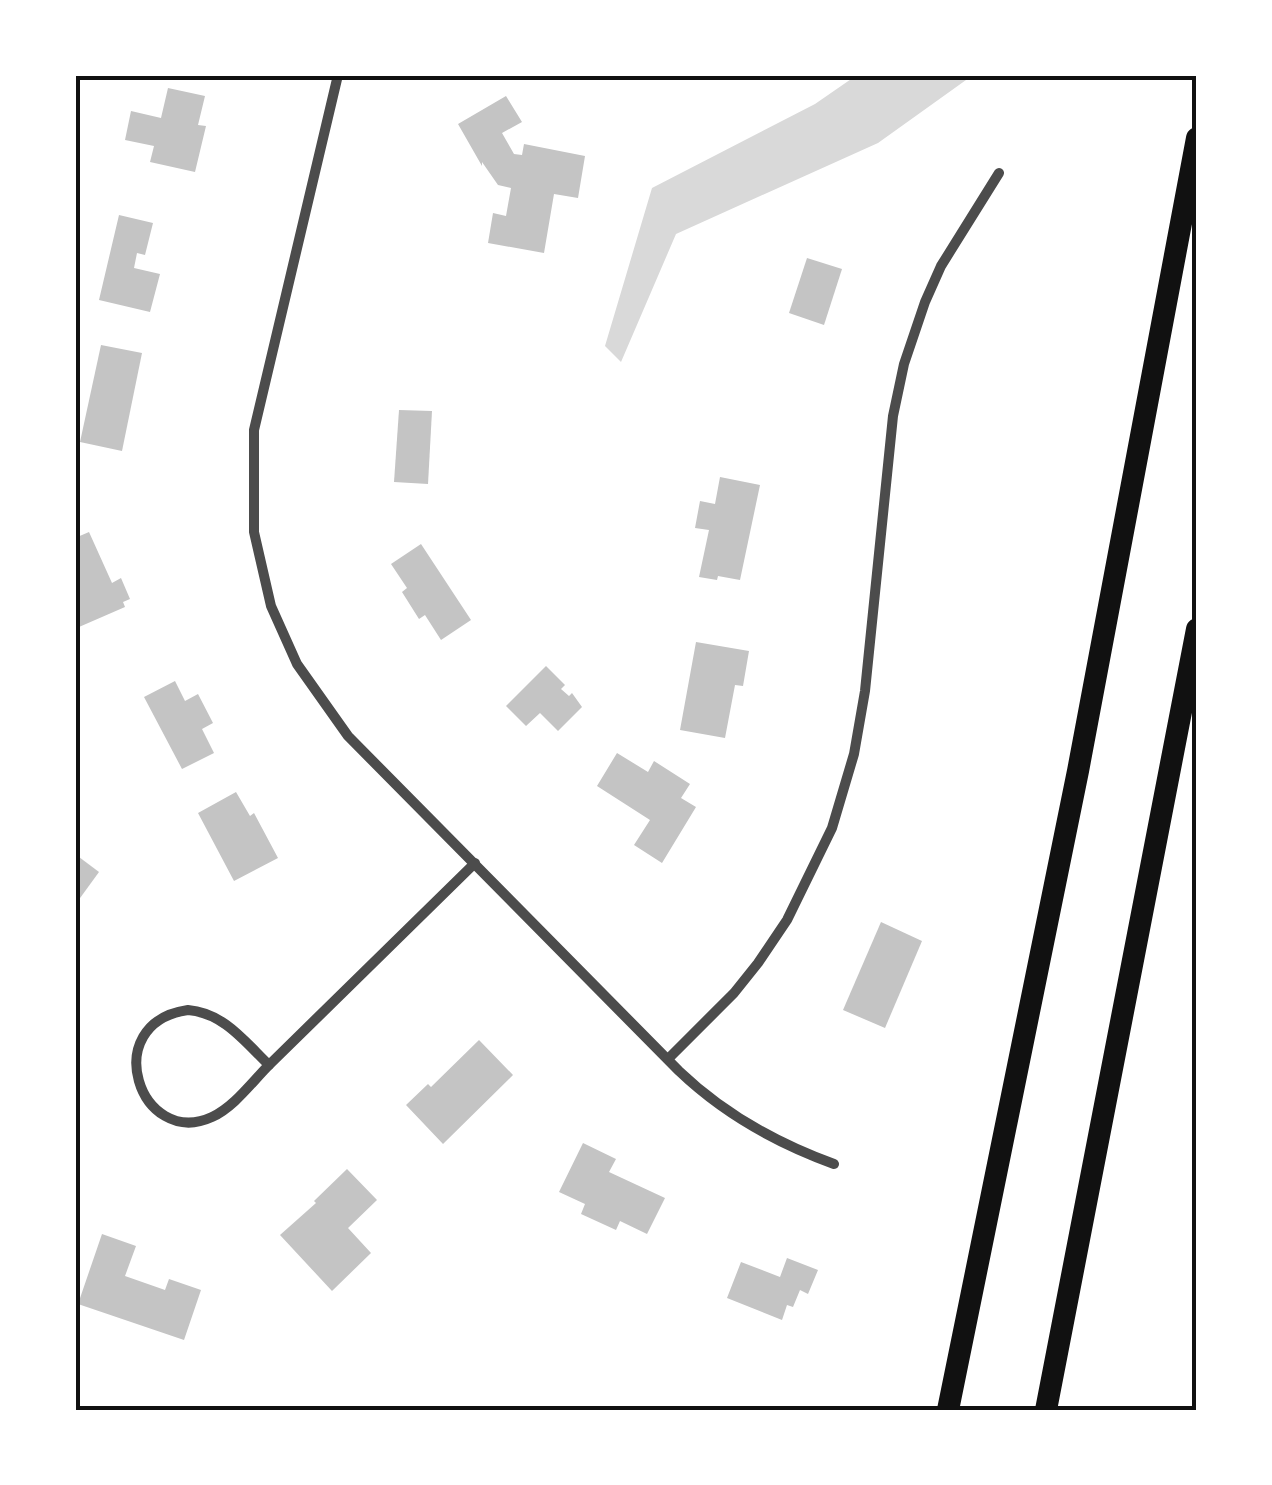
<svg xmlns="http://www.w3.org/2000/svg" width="1272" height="1485" font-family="Jost,sans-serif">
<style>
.water{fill:#d9d9d9}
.building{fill:#c4c4c4}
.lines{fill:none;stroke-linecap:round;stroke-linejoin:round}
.minor{stroke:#4c4c4c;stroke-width:10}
.motorway{stroke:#111;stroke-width:22}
.neatline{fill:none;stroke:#111;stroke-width:4}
</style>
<rect width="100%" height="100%" fill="#fff"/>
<!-- water -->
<polygon class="water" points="857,75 973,75 878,143 676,234 621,362 605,346 652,188 815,104"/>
<!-- building -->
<g class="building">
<polygon points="168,88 205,96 198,125 206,126 195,172 150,162 154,146 125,140 131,111 161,118"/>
<polygon points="506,96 522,122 502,133 514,154 522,155 524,144 585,156 578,198 554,194 544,253 488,243 493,213 506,216 511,188 498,185 482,162 482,166 458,124"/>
<polygon points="119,215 153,223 145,255 137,253 134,268 160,274 150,312 99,300"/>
<polygon points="807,258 842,269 824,325 789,313"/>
<polygon points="101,345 142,353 122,451 80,442"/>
<polygon points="399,410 432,411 428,484 394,482"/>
<polygon points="720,477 760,485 740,580 718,576 717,580 699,577 709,530 695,528 700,501 715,504"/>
<polygon points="89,532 112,583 121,578 130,599 123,602 125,607 79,627 75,626 75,538"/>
<polygon points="421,544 471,620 441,640 425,615 419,619 402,592 407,588 391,564"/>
<polygon points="696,642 749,651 743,686 735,685 725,738 680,730"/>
<polygon points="546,666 565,685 561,689 569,696 572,693 582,707 558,731 540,713 526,726 506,706"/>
<polygon points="175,681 185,701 198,694 213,723 202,729 214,753 182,769 144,697"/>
<polygon points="617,753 648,772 654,761 690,784 681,798 696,807 662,863 634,845 650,820 597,786"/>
<polygon points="236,792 250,816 254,813 278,858 234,881 198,813"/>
<polygon points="75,854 99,872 75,905"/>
<polygon points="881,922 922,941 885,1028 843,1010"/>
<polygon points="479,1040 513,1075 443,1144 406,1105 428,1084 431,1087"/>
<polygon points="583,1143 616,1159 609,1172 665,1198 647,1234 620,1221 616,1230 581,1214 585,1204 559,1192"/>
<polygon points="347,1169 377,1200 348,1228 371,1253 332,1291 280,1235 316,1203 314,1201"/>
<polygon points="102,1234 136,1246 125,1276 165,1290 169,1279 201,1290 184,1340 78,1304"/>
<polygon points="787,1258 818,1270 808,1294 800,1290 793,1307 787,1305 782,1320 727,1298 741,1262 780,1277"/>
</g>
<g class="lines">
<!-- minor -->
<g class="minor">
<path d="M338,75L254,430V532L271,606L297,664L348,736L679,1071C724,1114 776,1143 834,1164"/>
<path d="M188,1010C224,1013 245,1042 269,1065C252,1082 234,1107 212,1117C140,1150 97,1023 188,1010Z"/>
<polyline points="668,1059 734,993 758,963 787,920 832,828 854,754 865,691 893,416 904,364 925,302 941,266 999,173"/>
<polyline points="269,1065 475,863"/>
</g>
<!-- motorway -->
<g class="motorway">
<polyline points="948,1410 1078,771 1197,138"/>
<polyline points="1046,1410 1197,629"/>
</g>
</g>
<!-- border -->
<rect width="1272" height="1485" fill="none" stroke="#ffffff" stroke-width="155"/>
<rect x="78" y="78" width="1116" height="1330" class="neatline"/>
</svg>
